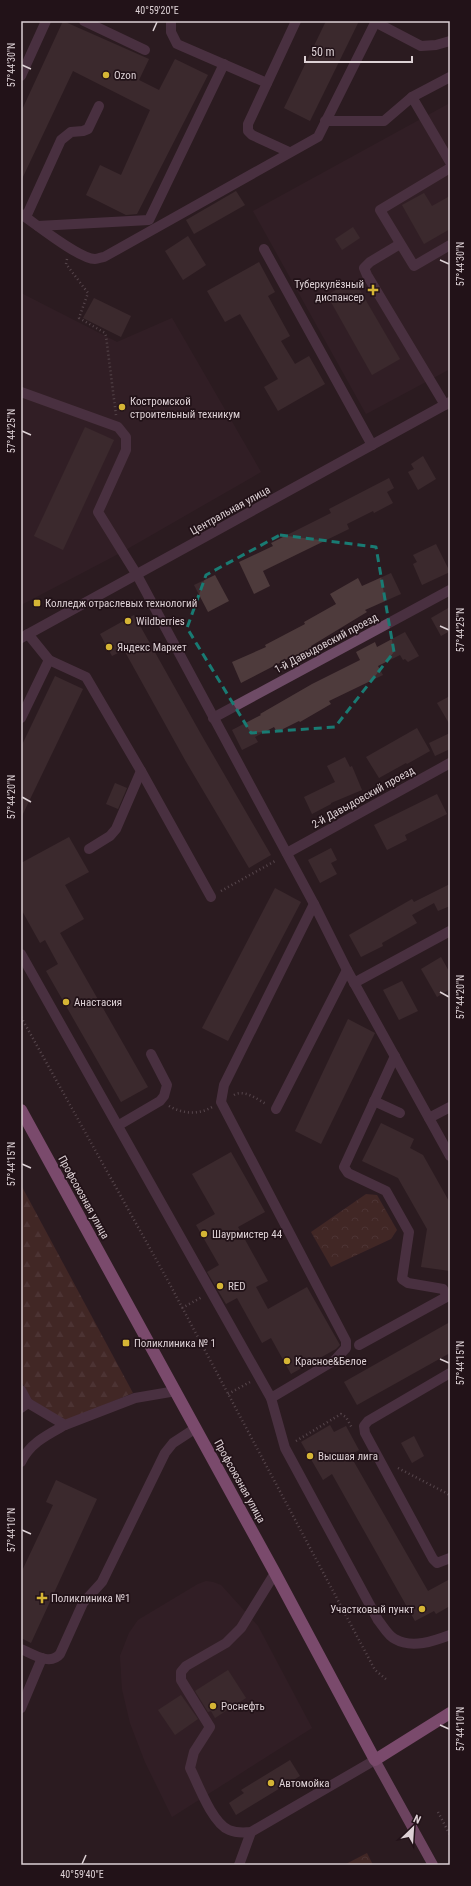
<svg xmlns="http://www.w3.org/2000/svg" width="471" height="1886" font-family="'Roboto Condensed',sans-serif">
<style>
.built{fill:#39232b}
.forest{fill:url(#forest-firs)}
.park{fill:url(#park-crowns)}
.building{fill:#4e3b3c}
.lines{fill:none;stroke-linecap:round;stroke-linejoin:round}
.path{stroke:#88797e;stroke-width:2.5;stroke-dasharray:1 3;stroke-linecap:butt}
.minor{stroke:#6e4b66;stroke-width:10}
.major{stroke:#bb74ac;stroke-width:10}
.highway{stroke:#da83c7;stroke-width:12}
.marked{fill:none;stroke:#197b73;stroke-width:3;stroke-dasharray:8 5;stroke-linejoin:round}
.ticks{fill:none;stroke:#ddd1d5;stroke-width:1.5}
.poi-dot{fill:#d5b535;stroke:#221218;stroke-width:1.5}
.labels{text-anchor:middle;stroke-width:3.5;stroke-linejoin:round;paint-order:stroke}
.poi-label{font-size:11px;fill:#ddd1d5;stroke:#221218;text-anchor:start}
.street-label{font-size:11px;fill:#ddd1d5;stroke:#221218}
.neatline{fill:none;stroke:#ddd1d5;stroke-width:1.5}
.ticks-label{font-size:10px;text-anchor:middle;fill:#ddd1d5}
</style>
<defs>
<pattern id="forest-firs" width="22" height="20" patternUnits="userSpaceOnUse"><rect width="22" height="20" fill="#5c352c"/><path d="M5 1l3.5 6h-7zM16 11l3.5 6h-7z" fill="#73514a"/></pattern>
<pattern id="park-crowns" width="20" height="18" patternUnits="userSpaceOnUse"><rect width="20" height="18" fill="#5c352c"/><path d="M2 6a3 3 0 1 1 6 0M12 15a3 3 0 1 1 6 0" fill="none" stroke="#73514a"/></pattern>
</defs>
<rect width="100%" height="100%" fill="#2c1b21"/>
<!-- built -->
<g class="built">
<polygon points="450,103 450,369 366,414 253,211"/>
<polygon points="21,293 117,342 172,318 261,472 122,552 21,605"/>
<polygon points="206,1581 213,1582 221,1585 258,1626 312,1728 172,1817 145,1762 130,1723 122,1689 120,1656 129,1633 138,1620 198,1584"/>
</g>
<!-- forest -->
<polygon class="forest" points="21,1185 133,1393 66,1421 32,1400 21,1381"/>
<!-- park -->
<g class="park">
<polygon points="366,1194 377,1195 397,1230 391,1239 331,1267 311,1232"/>
<polygon points="367,1853 373,1865 344,1865"/>
</g>
<!-- building -->
<g class="building">
<polygon points="63,21 149,59 139,80 159,90 175,59 208,75 137,214 126,215 86,195 100,165 121,175 150,110 73,71 21,181 21,112"/>
<polygon points="326,21 359,21 310,121 284,108"/>
<polygon points="236,191 245,205 194,234 186,220"/>
<polygon points="424,193 432,206 450,196 450,229 424,244 402,205"/>
<polygon points="353,227 360,238 342,250 335,239"/>
<polygon points="188,236 206,265 183,280 165,251"/>
<polygon points="259,262 275,292 268,296 290,336 281,341 295,364 309,356 325,384 278,411 264,387 278,379 240,314 225,322 207,291"/>
<polygon points="354,280 400,359 372,375 327,295"/>
<polygon points="94,298 131,316 121,337 83,318"/>
<polygon points="85,427 114,440 63,550 34,536"/>
<polygon points="423,456 436,479 418,490 408,472 414,469 411,464"/>
<polygon points="389,478 394,488 387,492 393,503 374,513 373,511 347,524 349,529 263,571 270,586 254,594 239,562 273,546 271,543 331,513 329,509"/>
<polygon points="436,544 450,572 422,585 413,564 417,562 413,555"/>
<polygon points="391,573 401,594 365,610 367,612 311,646 314,651 297,660 295,655 241,683 232,662 266,647 265,645 305,624 304,622 336,604 330,594 358,578 362,586"/>
<polygon points="215,575 229,601 208,612 194,585"/>
<polygon points="450,607 450,631 441,636 431,618"/>
<polygon points="134,615 202,736 271,855 249,868 185,760 124,650 112,656 100,634"/>
<polygon points="405,632 419,656 408,662 405,659 403,660 400,655 378,666 383,675 329,701 331,704 300,722 299,721 277,732 274,727 255,737 258,742 242,750 232,730 261,715 260,714 312,684 360,660 356,652 375,642 377,647"/>
<polygon points="55,676 83,689 21,818 21,747"/>
<polygon points="450,696 450,725 437,703"/>
<polygon points="417,728 430,751 407,764 406,763 379,778 366,757"/>
<polygon points="450,733 450,749 435,756 429,743"/>
<polygon points="345,757 350,767 352,766 362,790 331,803 331,804 312,814 304,797 335,782 327,766"/>
<polygon points="115,783 127,788 118,809 106,804"/>
<polygon points="437,794 447,814 405,835 407,840 387,850 374,825"/>
<polygon points="69,837 89,872 65,885 84,919 60,933 148,1087 121,1102 46,971 58,964 45,940 40,943 21,909 21,863"/>
<polygon points="331,848 337,860 331,863 337,874 320,883 308,860"/>
<polygon points="450,884 450,906 438,911 434,903 412,915 417,923 382,943 383,946 361,957 349,935 412,899 414,902"/>
<polygon points="275,888 301,902 228,1041 202,1028"/>
<polygon points="441,957 450,973 450,989 437,997 421,969"/>
<polygon points="402,981 418,1011 399,1020 383,990"/>
<polygon points="348,1019 375,1033 321,1144 295,1131"/>
<polygon points="381,1123 414,1139 410,1148 423,1155 450,1203 450,1271 421,1267 427,1229 398,1178 362,1161"/>
<polygon points="231,1152 265,1212 238,1227 268,1281 256,1287 268,1309 307,1287 340,1345 336,1349 291,1374 271,1338 262,1343 237,1298 226,1304 207,1272 219,1265 196,1225 215,1214 192,1174"/>
<polygon points="450,1322 450,1353 357,1405 344,1382"/>
<polygon points="330,1425 334,1432 346,1426 359,1450 350,1455 428,1591 450,1579 450,1606 436,1614 434,1611 415,1621 332,1474 323,1480 301,1442"/>
<polygon points="414,1436 424,1456 412,1463 401,1443"/>
<polygon points="56,1480 97,1499 31,1643 21,1638 21,1573 53,1505 46,1502"/>
<polygon points="228,1670 246,1698 215,1718 211,1711 208,1712 195,1691"/>
<polygon points="181,1695 198,1719 175,1735 158,1710"/>
<polygon points="290,1760 300,1776 236,1815 229,1803 244,1793 241,1790"/>
</g>
<g class="lines">
<!-- path -->
<g class="path">
<polyline points="67,259 66,264 88,293 79,318 105,333 106,336 116,415"/>
<polyline points="221,891 277,860"/>
<polyline points="21,1017 167,1279 375,1670 387,1680"/>
<path d="M234,1095C244,1089 257,1099 266,1104"/>
<path d="M169,1106C183,1114 199,1115 212,1107"/>
<polyline points="182,1308 202,1297"/>
<polyline points="228,1394 250,1382"/>
<polyline points="296,1441 341,1414 346,1417 352,1428"/>
<polyline points="398,1468 450,1495"/>
<polyline points="438,1812 450,1835"/>
</g>
<!-- minor -->
<g class="minor">
<polyline points="84,21 145,50"/>
<polyline points="171,21 171,32 177,44 267,83"/>
<polyline points="375,22 421,46 436,45 450,41"/>
<polyline points="21,76 46,21"/>
<polyline points="412,97 450,162"/>
<polyline points="325,121 384,121 412,97 450,77"/>
<polyline points="289,152 252,135 248,131 248,124 296,21"/>
<polyline points="450,168 380,210 414,266 450,245"/>
<path d="M21,214C36,224 79,259 95,259C98,259 102,257 104,257L318,137L376,21"/>
<polyline points="26,217 61,140 71,132 83,131 88,129 99,106"/>
<polyline points="38,226 149,220 224,64"/>
<polyline points="400,244 370,262 364,268 367,275 445,405"/>
<polyline points="264,249 372,445"/>
<polyline points="21,392 118,427 126,437 126,450 98,512 137,575 314,904 347,970 450,1156"/>
<polyline points="28,634 49,660 86,677 141,771 211,897"/>
<polyline points="21,638 450,402"/>
<polyline points="21,718 49,660"/>
<polyline points="213,718 450,590"/>
<polyline points="89,849 110,836 116,829 141,771"/>
<polyline points="287,853 450,763"/>
<path d="M21,954L271,1398L285,1448L378,1620C383,1626 388,1636 395,1639C412,1649 434,1641 450,1635"/>
<polyline points="354,983 450,931"/>
<polyline points="395,1056 344,1167 348,1173 386,1191 409,1232 402,1279 408,1283 443,1289 447,1296"/>
<polyline points="374,1101 400,1113"/>
<polyline points="276,1109 347,970"/>
<polyline points="429,1118 450,1107"/>
<polyline points="119,1125 160,1101 164,1096 167,1085 151,1054"/>
<polyline points="359,1345 450,1295"/>
<polyline points="450,1373 368,1421 364,1426 365,1433 433,1559 437,1563 450,1558"/>
<polyline points="21,1390 28,1403 21,1408"/>
<polyline points="271,1398 335,1360 346,1348 346,1341 221,1102 224,1085 314,904"/>
<polyline points="28,1403 65,1425 135,1398 176,1391"/>
<path d="M21,1462C30,1443 47,1435 65,1425"/>
<path d="M275,1573L241,1628L226,1643L186,1666L181,1672V1680L210,1727L194,1752L190,1768C198,1784 212,1823 229,1830C236,1833 243,1833 251,1832L375,1760"/>
<path d="M21,1649C33,1654 50,1666 60,1654L83,1603L102,1582L165,1453L173,1443L196,1428"/>
<polyline points="21,1708 42,1658"/>
<polyline points="239,1865 251,1832"/>
</g>
<!-- major -->
<polyline class="major" points="375,1760 433,1865"/>
<!-- highway -->
<polyline class="highway" points="21,1110 275,1573 375,1760 450,1713"/>
</g>
<!-- marked area -->
<path d="M0 0H471V1886H0ZM280,535L376,547L394,652L335,727L251,733L187,628L206,575Z" fill="#2c1b21" fill-opacity=".55" fill-rule="evenodd"/>
<path class="marked" d="M280,535L376,547L394,652L335,727L251,733L187,628L206,575Z"/>
<!-- ticks -->
<path class="ticks" d="M153,31L157,22M22,65L31,69M440,260L449,264M22,431L31,435M440,626L449,630M22,797L31,802M440,992L449,997M22,1164L31,1168M440,1359L449,1363M22,1530L31,1534M440,1725L449,1729M82,1864L86,1855"/>
<!-- markers -->
<g class="poi-dot">
<circle cx="106" cy="75" r="4"/>
<path d="M371 284h4v4h4v4h-4v4h-4v-4h-4v-4h4z"/>
<circle cx="122" cy="407" r="4"/>
<rect x="33" y="599" width="8" height="8" rx="2"/>
<circle cx="128" cy="621" r="4"/>
<circle cx="109" cy="647" r="4"/>
<circle cx="66" cy="1002" r="4"/>
<circle cx="204" cy="1234" r="4"/>
<circle cx="220" cy="1286" r="4"/>
<rect x="122" y="1339" width="8" height="8" rx="2"/>
<circle cx="287" cy="1361" r="4"/>
<circle cx="310" cy="1456" r="4"/>
<path d="M40 1592h4v4h4v4h-4v4h-4v-4h-4v-4h4z"/>
<circle cx="422" cy="1609" r="4"/>
<circle cx="213" cy="1706" r="4"/>
<circle cx="271" cy="1783" r="4"/>
</g>
<g class="labels">
<!-- poi labels -->
<g class="poi-label">
<text x="114" y="79">Ozon</text>
<text x="364" y="288" text-anchor="end">Туберкулёзный<tspan x="364" dy="13">диспансер</tspan></text>
<text x="130" y="405">Костромской<tspan x="130" dy="13">строительный техникум</tspan></text>
<text x="45" y="607">Колледж отраслевых технологий</text>
<text x="136" y="625">Wildberries</text>
<text x="117" y="651">Яндекс Маркет</text>
<text x="74" y="1006">Анастасия</text>
<text x="212" y="1238">Шаурмистер 44</text>
<text x="228" y="1290">RED</text>
<text x="134" y="1347">Поликлиника № 1</text>
<text x="295" y="1365">Красное&amp;Белое</text>
<text x="318" y="1460">Высшая лига</text>
<text x="51" y="1602">Поликлиника №1</text>
<text x="414" y="1613" text-anchor="end">Участковый пункт</text>
<text x="221" y="1710">Роснефть</text>
<text x="279" y="1787">Автомойка</text>
</g>
<!-- street labels -->
<g class="street-label">
<text transform="translate(230 510) rotate(-29)" y="4">Центральная улица</text>
<text transform="translate(326 643) rotate(-28)" y="4">1-й Давыдовский проезд</text>
<text transform="translate(363 797) rotate(-29)" y="4">2-й Давыдовский проезд</text>
<text transform="translate(84 1197) rotate(61)" y="4">Профсоюзная улица</text>
<text transform="translate(240 1481) rotate(61)" y="4">Профсоюзная улица</text>
</g>
</g>
<!-- border -->
<rect width="471" height="1886" fill="none" stroke="#221218" stroke-width="44"/>
<!-- north arrow -->
<g transform="translate(413 1828) rotate(25)" stroke="#221218" stroke-width="3" paint-order="stroke">
<path d="M0-3L7 15L0 10L-7 15Z" fill="#ddd1d5"/>
<text y="-6" font-size="11" font-weight="bold" text-anchor="middle" fill="#ddd1d5">N</text>
</g>
<!-- scale -->
<path d="M305 56v6h107v-6" fill="none" stroke="#ddd1d5" stroke-width="2"/>
<text x="311" y="56" font-size="12" fill="#ddd1d5" stroke="#221218" stroke-width="3" paint-order="stroke">50 m</text>
<rect x="22" y="22" width="427" height="1842" class="neatline"/>
<g class="ticks-label">
<text x="157" y="14">40°59'20"E</text>
<text transform="translate(11 65) rotate(-90)" y="4">57°44'30"N</text>
<text transform="translate(460 264) rotate(-90)" y="4">57°44'30"N</text>
<text transform="translate(11 431) rotate(-90)" y="4">57°44'25"N</text>
<text transform="translate(460 630) rotate(-90)" y="4">57°44'25"N</text>
<text transform="translate(11 797) rotate(-90)" y="4">57°44'20"N</text>
<text transform="translate(460 997) rotate(-90)" y="4">57°44'20"N</text>
<text transform="translate(11 1164) rotate(-90)" y="4">57°44'15"N</text>
<text transform="translate(460 1363) rotate(-90)" y="4">57°44'15"N</text>
<text transform="translate(11 1530) rotate(-90)" y="4">57°44'10"N</text>
<text transform="translate(460 1729) rotate(-90)" y="4">57°44'10"N</text>
<text x="82" y="1878">40°59'40"E</text>
</g>
</svg>
